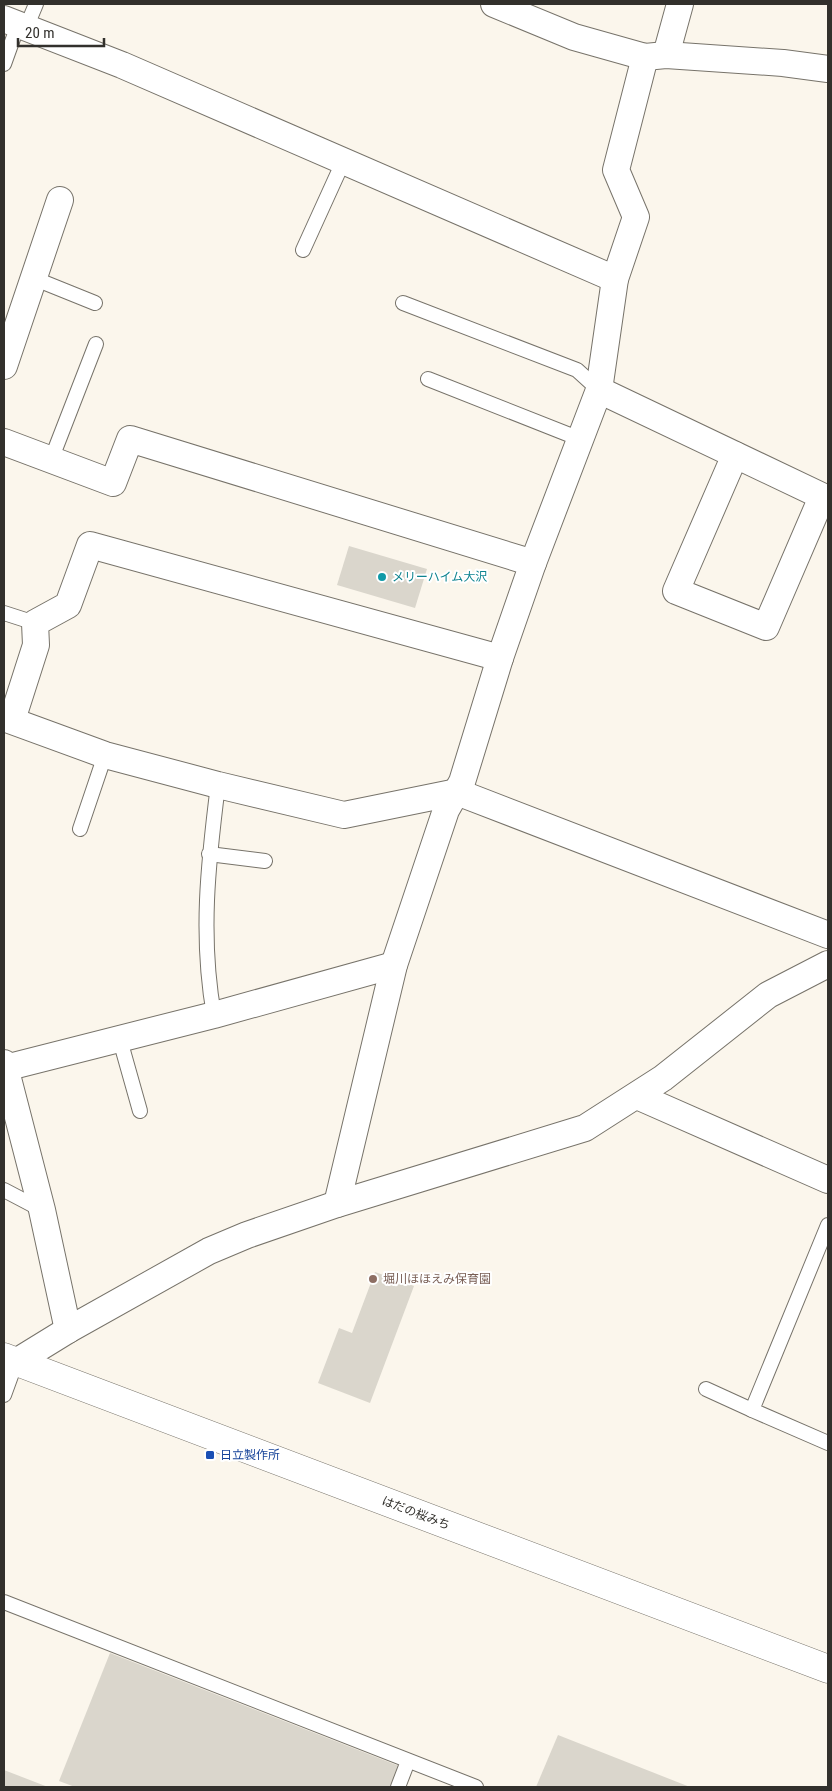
<svg xmlns="http://www.w3.org/2000/svg" width="832" height="1791" font-family="'Roboto Condensed','Noto Sans JP',sans-serif">
<style>
.building{fill:#dad6cc}
.lines{fill:none;stroke-linecap:round;stroke-linejoin:round}
.service-casing{stroke:#77736a;stroke-width:16}
.minor-casing{stroke:#77736a;stroke-width:28}
.tertiary-casing{stroke:#77736a;stroke-width:29}
.service{stroke:#fff;stroke-width:14}
.minor{stroke:#fff;stroke-width:26}
.tertiary{stroke:#fff;stroke-width:28}
.culture-dot{fill:#0f9aa8;stroke:#fff;stroke-width:2}
.education-dot{fill:#8d6e63;stroke:#fff;stroke-width:2}
.transit-dot{fill:#1a4fb4;stroke:#fff;stroke-width:2}
.labels{text-anchor:middle;stroke-width:4;stroke-linejoin:round;paint-order:stroke}
.culture-label{font-size:12px;fill:#0d838f;stroke:#fff;text-anchor:start}
.education-label{font-size:12px;fill:#785e54;stroke:#fff;text-anchor:start}
.transit-label{font-size:12px;fill:#164399;stroke:#fff;text-anchor:start}
.street-label{font-size:12px;fill:#32302c;stroke:#fff}
</style>
<rect width="100%" height="100%" fill="#fbf6ec"/>
<!-- building -->
<g class="building">
<polygon points="349,546 427,569 415,608 337,585"/>
<polygon points="375,1272 414,1286 370,1403 318,1383 339,1328 352,1333"/>
<polygon points="110,1653 399,1766 390,1787 75,1787 59,1781"/>
<polygon points="558,1735 690,1787 536,1787"/>
<polygon points="4,1770 48,1787 4,1787"/>
</g>
<g class="lines">
<!-- service casing -->
<g class="service-casing">
<g id="service">
<polyline points="26,28 36,4"/>
<polyline points="4,64 18,25"/>
<polyline points="303,250 343,162"/>
<polyline points="33,278 95,303"/>
<polyline points="403,303 577,370 599,390"/>
<polyline points="428,379 580,439"/>
<polyline points="51,460 96,344"/>
<polyline points="4,613 35,623"/>
<polyline points="80,829 105,755"/>
<polyline points="209,854 265,861"/>
<path d="M214,1015C200,937 208,864 218,785"/>
<polyline points="120,1040 140,1111"/>
<polyline points="4,1190 42,1210"/>
<polyline points="828,1225 752,1410 828,1443"/>
<polyline points="706,1389 752,1410"/>
<polyline points="4,1395 16,1362"/>
<polyline points="4,1602 476,1787"/>
<polyline points="398,1787 408,1761"/>
</g>
</g>
<!-- minor casing -->
<g class="minor-casing">
<g id="minor">
<polyline points="494,4 574,37 645,57 666,55 783,63 828,69"/>
<polyline points="4,19 122,65 615,279"/>
<polyline points="666,55 680,4"/>
<polyline points="4,366 60,200"/>
<polyline points="599,390 828,499"/>
<polyline points="4,442 113,483 130,439 533,563"/>
<polyline points="735,455 676,591 766,627 822,497"/>
<polyline points="4,718 105,755 218,785 344,815 457,792 828,935"/>
<polyline points="12,720 36,645 35,623 68,605 90,545 500,658"/>
<polyline points="4,1063 42,1210 68,1330"/>
<polyline points="5,1068 214,1015 394,965"/>
<polyline points="637,1096 828,1180"/>
<polyline points="337,1204 394,965 446,810 462,782 500,658 533,563 599,390 615,279 636,217 616,170 645,57"/>
<polyline points="16,1362 68,1330 209,1251 247,1235 337,1204 585,1128 663,1078 768,995 828,964"/>
</g>
</g>
<!-- tertiary casing -->
<g class="tertiary-casing">
<polyline id="tertiary" points="4,1357 828,1669"/>
</g>
<!-- service -->
<use href="#service" class="service"/>
<!-- minor -->
<use href="#minor" class="minor"/>
<!-- tertiary -->
<use href="#tertiary" class="tertiary"/>
</g>
<!-- markers -->
<circle class="culture-dot" cx="382" cy="577" r="5"/>
<circle class="education-dot" cx="373" cy="1279" r="5"/>
<rect class="transit-dot" x="205" y="1450" width="10" height="10" rx="2.5"/>
<g class="labels">
<!-- culture labels -->
<g class="culture-label">
<text x="392" y="581">メリーハイム大沢</text>
</g>
<!-- education labels -->
<g class="education-label">
<text x="383" y="1283">堀川ほほえみ保育園</text>
</g>
<!-- transit labels -->
<g class="transit-label">
<text x="220" y="1459">日立製作所</text>
</g>
<!-- street labels -->
<g class="street-label">
<text transform="translate(416 1513) rotate(21)" y="4">はだの桜みち</text>
</g>
</g>
<!-- border -->
<rect width="832" height="1791" fill="none" stroke="#32302c" stroke-width="10"/>
<!-- scale -->
<path d="M18 38v8h86v-8" fill="none" stroke="#32302c" stroke-width="2.5"/>
<text x="25" y="38" font-size="15" fill="#32302c" stroke="#ffffff" stroke-width="4" paint-order="stroke">20 m</text>
</svg>
